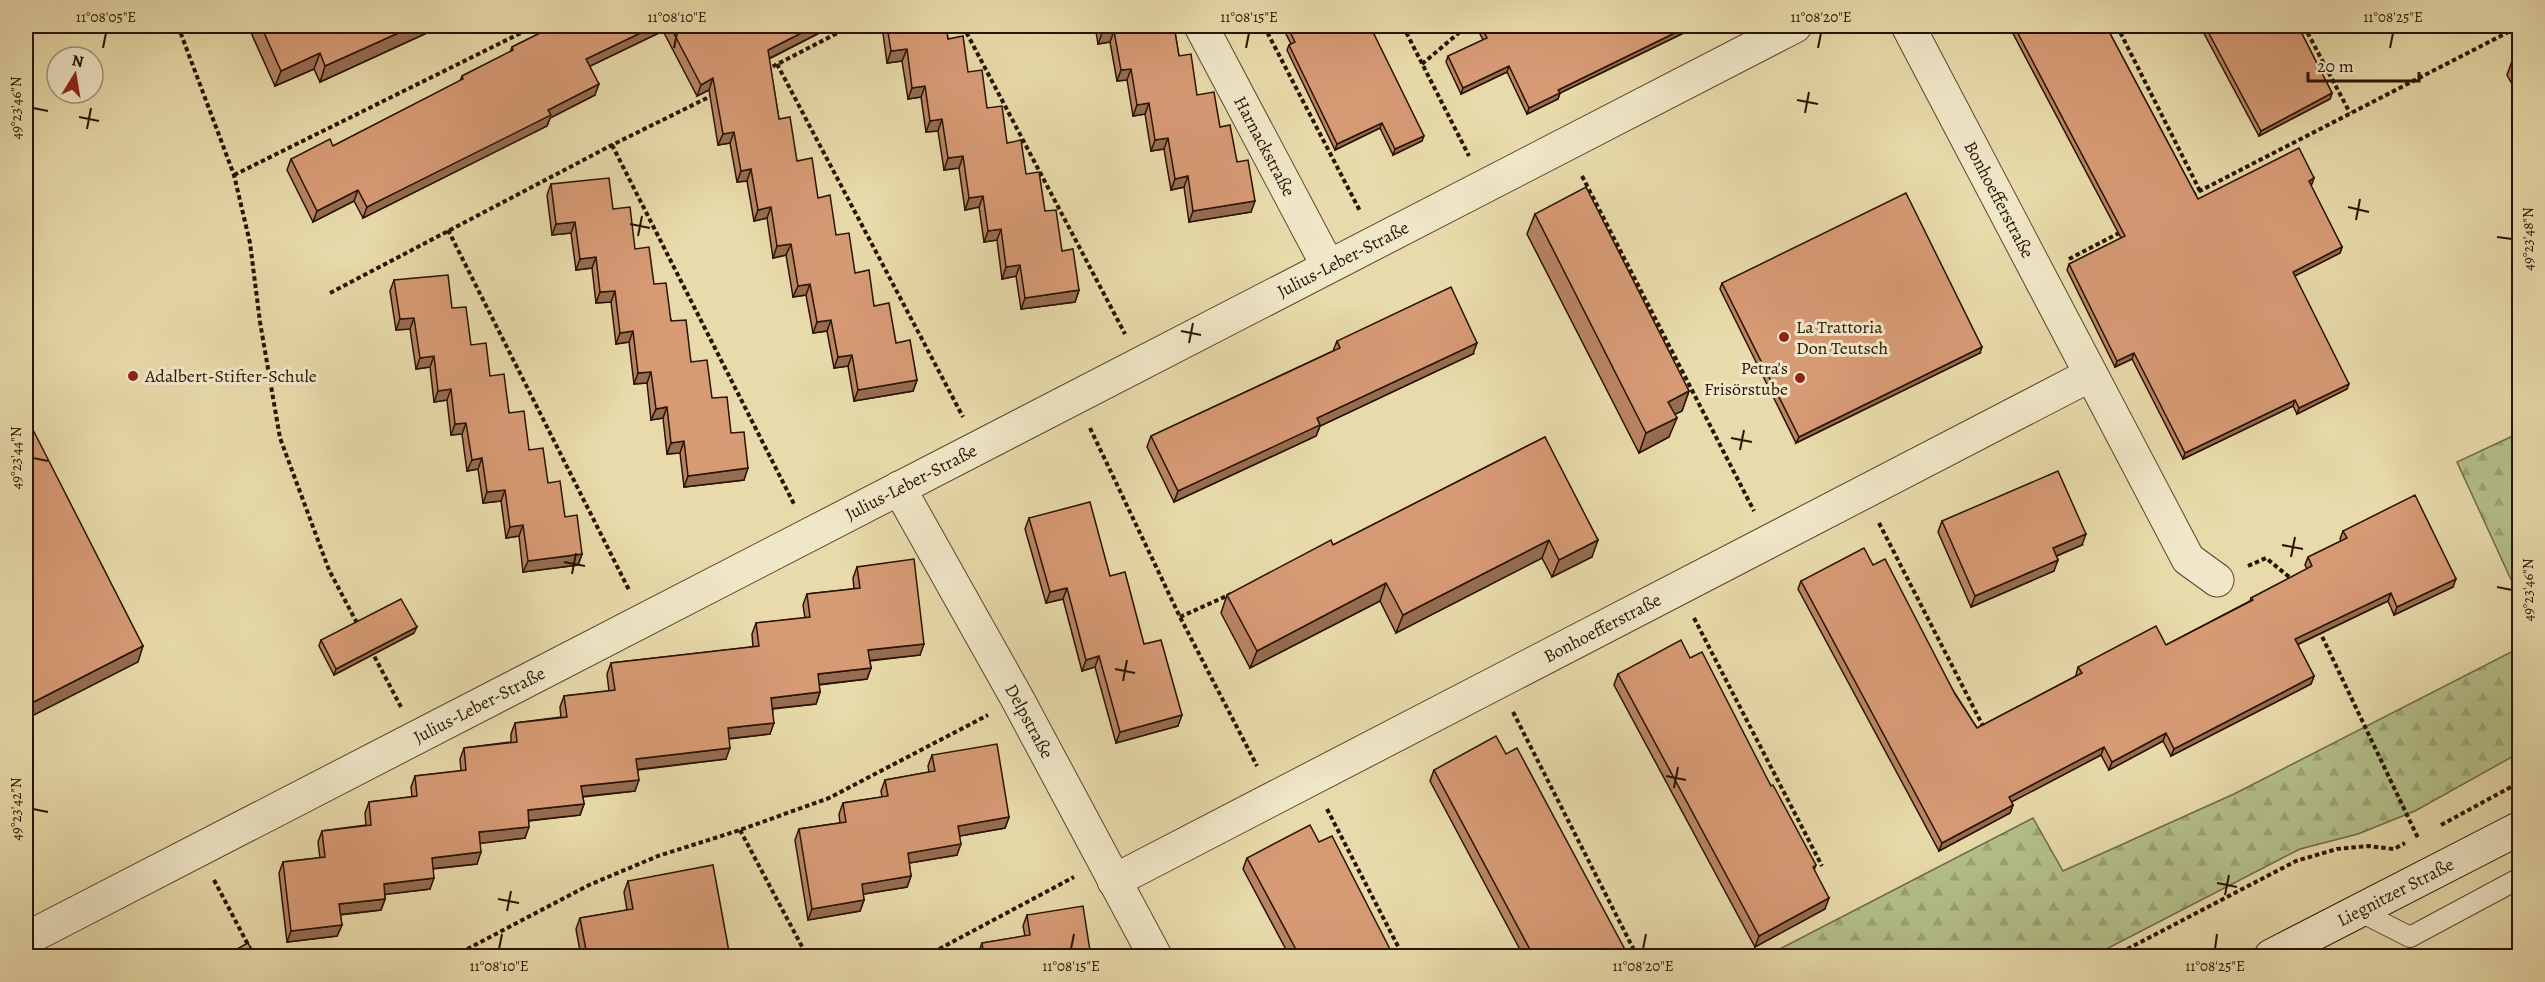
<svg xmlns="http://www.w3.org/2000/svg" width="2545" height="982" font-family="Alegreya,serif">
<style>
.forest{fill:url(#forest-firs);stroke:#6e6a46;stroke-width:1.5}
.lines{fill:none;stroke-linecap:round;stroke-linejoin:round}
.service-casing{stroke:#59452c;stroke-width:22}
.minor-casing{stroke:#59452c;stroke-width:35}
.secondary-casing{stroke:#291302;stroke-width:35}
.path{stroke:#291302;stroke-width:4;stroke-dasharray:4.5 3;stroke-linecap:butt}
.service{stroke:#f0e7c8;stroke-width:20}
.minor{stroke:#f0e7c8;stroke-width:33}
.secondary{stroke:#f0e7c8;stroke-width:33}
.wall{fill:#b88465;stroke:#291302;stroke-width:1.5}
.shaded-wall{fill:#966c52;stroke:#291302;stroke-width:1.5}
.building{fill:#d69a75;stroke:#291302;stroke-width:1.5}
.ticks{fill:none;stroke:#291302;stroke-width:2}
.poi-dot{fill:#8f2418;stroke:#f0e7c8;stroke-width:2}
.labels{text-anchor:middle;stroke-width:6;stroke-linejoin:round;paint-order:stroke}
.street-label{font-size:18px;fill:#291302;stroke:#f0e7c8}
.poi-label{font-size:18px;fill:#291302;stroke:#f0e7c8;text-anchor:start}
.neatline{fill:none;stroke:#291302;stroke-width:2}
.ticks-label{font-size:15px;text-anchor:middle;fill:#291302}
</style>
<defs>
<pattern id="forest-firs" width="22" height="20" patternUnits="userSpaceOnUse" patternTransform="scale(1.5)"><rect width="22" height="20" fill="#b4c08a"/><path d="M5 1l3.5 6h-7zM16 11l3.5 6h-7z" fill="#9ba475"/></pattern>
</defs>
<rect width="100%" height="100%" fill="#e8daaa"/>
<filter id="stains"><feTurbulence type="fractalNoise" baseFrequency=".00333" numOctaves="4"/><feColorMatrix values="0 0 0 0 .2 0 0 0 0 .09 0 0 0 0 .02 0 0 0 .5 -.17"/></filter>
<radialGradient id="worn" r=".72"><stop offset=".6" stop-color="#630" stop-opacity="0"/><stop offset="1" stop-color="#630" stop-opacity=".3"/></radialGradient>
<!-- forest -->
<g class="forest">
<polygon points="2519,433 2519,597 2457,462"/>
<polygon points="2519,648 2519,753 2415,811 2358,834 2300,849 2093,956 1766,956 2033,818 2063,871 2234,794"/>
</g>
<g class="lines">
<!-- service casing -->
<g class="service-casing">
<polyline id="service" points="2359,911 2410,937 2520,878"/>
</g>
<!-- minor casing -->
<g class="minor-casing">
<g id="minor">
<path id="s1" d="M1201,26L1328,266"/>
<path id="s2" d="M1908,26L2188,559L2217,580"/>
<path id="s3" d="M899,488L1018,700L1155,956"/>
<path id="s4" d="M1114,881L2090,375"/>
<path id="s5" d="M26,939L1795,26"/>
</g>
</g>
<!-- secondary casing -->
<g class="secondary-casing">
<g id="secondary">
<path id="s6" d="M2271,956L2520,828"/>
</g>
</g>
<!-- path -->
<g class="path">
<polyline points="178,26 234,175 250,243 260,322 280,438 329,570 358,625"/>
<polyline points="963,26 1125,334"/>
<polyline points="1264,26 1360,211"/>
<polyline points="1403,26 1469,156"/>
<polyline points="2117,26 2200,191"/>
<polyline points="2304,26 2350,113"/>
<polyline points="777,64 963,417"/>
<polyline points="1422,64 1467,26"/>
<polyline points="766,70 851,26"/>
<polyline points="612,145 794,504"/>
<polyline points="234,175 535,26"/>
<polyline points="1582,176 1754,511"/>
<polyline points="2192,195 2520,26"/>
<polyline points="448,230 629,590"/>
<polyline points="2069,259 2121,232"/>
<polyline points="330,293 612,145 713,95"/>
<polyline points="1090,428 1180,617 1257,766"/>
<polyline points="1879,523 1985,730"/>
<polyline points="2248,566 2266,558 2294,581"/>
<polyline points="1180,617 1231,594"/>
<polyline points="1694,618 1822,866"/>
<polyline points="2319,630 2418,838"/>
<polyline points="371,650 401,707"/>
<polyline points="1513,712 1637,956"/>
<polyline points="1327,809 1403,956"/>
<polyline points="2441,825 2520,782"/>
<polyline points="740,830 807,956"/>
<polyline points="214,880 254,956"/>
<polyline points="469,948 473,956"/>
<polyline points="454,956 589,885 658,856 740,830 829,798 988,715"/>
<polyline points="926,956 1074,877"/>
<polyline points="2114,956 2296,861 2337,849 2368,846 2394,849 2405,843"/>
</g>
<!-- service -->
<use href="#service" class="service"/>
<!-- minor -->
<use href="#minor" class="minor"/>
<!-- secondary -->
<use href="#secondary" class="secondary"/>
</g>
<!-- wall -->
<g class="wall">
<polygon points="256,26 442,26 320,82 314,69 275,86 252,35"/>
<polygon points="554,26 833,26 769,59 779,119 797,161 818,198 855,273 896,343 917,380 913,391 854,401 848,366 834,368 827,331 813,333 806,295 793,297 786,255 773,258 767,218 754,221 747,181 737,182 730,143 718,145 709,90 697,96 663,31 590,66 595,95 550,118 547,126 363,218 354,201 313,222 287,170 291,159 333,146 460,81 462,76 510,52 512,47"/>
<polygon points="882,26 946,26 948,39 1007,143 1026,174 1045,211 1079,290 1075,302 1021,309 1016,276 1002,279 997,240 984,242 979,207 965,210 959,168 944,170 938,131 926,132 921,97 908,99 902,61 887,63"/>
<polygon points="1095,26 1174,26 1179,56 1197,95 1220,127 1237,162 1251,212 1189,222 1184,187 1171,190 1164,149 1151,151 1145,114 1133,116 1127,80 1117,81 1110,42 1098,44"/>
<polygon points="1282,26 1370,26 1422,141 1393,155 1380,128 1335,150 1287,50 1289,45 1291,44"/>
<polygon points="1476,26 1698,26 1560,93 1558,99 1527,114 1507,72 1461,94 1446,62 1448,56 1483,40"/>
<polygon points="2009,26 2106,26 2198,199 2312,184 2310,185 2342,247 2340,253 2294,276 2347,389 2297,414 2293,406 2183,459 2132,359 2115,367 2067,270 2069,264 2121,238"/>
<polygon points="2200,26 2298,26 2332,93 2330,99 2259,136"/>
<polygon points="2520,43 2520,99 2507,75 2518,44"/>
<polygon points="551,184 613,209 654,284 691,362 731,433 744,480 684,487 680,453 667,454 663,418 651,420 647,383 634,384 629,342 616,344 611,302 596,303 592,268 576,270 571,233 552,235 547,195"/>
<polygon points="1535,214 1689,391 1682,411 1675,414 1669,437 1639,453 1527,234"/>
<polygon points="394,280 452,308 471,345 490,376 529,450 548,483 582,554 578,565 523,572 519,536 506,538 501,501 483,503 478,469 467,471 462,434 451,435 447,400 434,402 430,367 416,369 410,329 396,330 390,291"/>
<polygon points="1722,283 1980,353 1796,443 1720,289"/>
<polygon points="1337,341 1473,354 1320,426 1316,436 1174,502 1147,447 1151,436 1333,351"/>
<polygon points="1545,437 1592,557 1552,577 1542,558 1396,633 1380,601 1250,668 1221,613 1227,595 1333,545"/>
<polygon points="1029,518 1110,576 1144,644 1178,726 1116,743 1095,667 1082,671 1063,599 1046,603 1025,529"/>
<polygon points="1942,521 2082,545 2057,556 2054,571 1971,607 1938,532"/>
<polygon points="2343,531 2453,587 2394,615 2388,601 2297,645 2314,676 2311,684 2171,756 2163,741 2109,770 2101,755 2011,802 2013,805 2010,813 1939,851 1798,589 1801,581 1873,565 1977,728 2076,676 2076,675 2078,667 2166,645 2250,601 2251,598 2307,569 2305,565 2308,557 2341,541 2340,539"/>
<polygon points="857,567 920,655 870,661 871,668 867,679 819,685 820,692 816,704 773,709 770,734 729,739 726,759 638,770 635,791 583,797 584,804 580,815 529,821 525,838 480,843 477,864 433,869 430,889 385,894 385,899 381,910 340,915 342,925 337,936 287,942 279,873 283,862 320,858 318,842 322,831 366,825 365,813 369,802 412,797 411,787 415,776 461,771 460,759 464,748 511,742 511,734 515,723 561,717 560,707 564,696 609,691 607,674 611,663 753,647 752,634 756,623 805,618 803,605 807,594 854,589 853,578"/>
<polygon points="414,633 334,675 319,646 321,640"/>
<polygon points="1690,658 1771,786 1816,865 1814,870 1825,909 1755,947 1614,685 1618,674"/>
<polygon points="1506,754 1629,957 1524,957 1430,781 1434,770"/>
<polygon points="932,755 1009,817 1005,828 959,836 957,855 909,863 911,876 907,887 863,894 864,900 860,911 808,920 795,840 799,829 840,823 839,814 843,803 882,797 881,791 885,780 929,772 928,766"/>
<polygon points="1319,842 1394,957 1290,957 1243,869 1247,858"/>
<polygon points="628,881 730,957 580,951 576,929 580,918 627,910 624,892"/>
<polygon points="1027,915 1091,957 978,957 978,954 982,943 1025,936 1023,926"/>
</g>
<!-- shaded-wall -->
<g class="shaded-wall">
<polygon points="414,26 442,26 320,82 325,66"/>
<polygon points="655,26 665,26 663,31 582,70 586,59"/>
<polygon points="815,26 833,26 764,61 768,50"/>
<polygon points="1689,26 1698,26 1560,93 1558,99 1527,114 1529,108 1558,90"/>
<polygon points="1114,31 1110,42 1098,44 1102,33"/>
<polygon points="907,49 902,61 887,63 891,51"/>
<polygon points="320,53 314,69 275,86 281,71"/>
<polygon points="1509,66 1507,72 1461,94 1463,88"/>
<polygon points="1131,69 1127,80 1117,81 1121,70"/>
<polygon points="713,78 709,90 697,96 701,85"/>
<polygon points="599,84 595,95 550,118 547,126 363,218 367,207 548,110"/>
<polygon points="925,86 921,97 908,99 912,88"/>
<polygon points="2332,93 2330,99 2259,136 2261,131"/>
<polygon points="1149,103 1145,114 1133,116 1137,105"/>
<polygon points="942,119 938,131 926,132 930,121"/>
<polygon points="1382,123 1380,128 1335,150 1337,144"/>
<polygon points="734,132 730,143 718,145 723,134"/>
<polygon points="1424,136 1422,141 1393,155 1395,149"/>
<polygon points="1168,138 1164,149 1151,151 1155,140"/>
<polygon points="963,156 959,168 944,170 948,158"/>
<polygon points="751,169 747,181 737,182 741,171"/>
<polygon points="1188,176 1184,187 1171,190 1175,179"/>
<polygon points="2314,178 2312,184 2306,187 2309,181"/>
<polygon points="358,190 354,201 313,222 317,211"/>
<polygon points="983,196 979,207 965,210 969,198"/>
<polygon points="1255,201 1251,212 1189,222 1193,211"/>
<polygon points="771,207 767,218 754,221 758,210"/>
<polygon points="575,222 571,233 552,235 556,224"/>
<polygon points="1001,229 997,240 984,242 988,231"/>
<polygon points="791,244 786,255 773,258 777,246"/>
<polygon points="2342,247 2340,253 2291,278 2293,272"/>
<polygon points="596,257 592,268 576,270 580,259"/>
<polygon points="1020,265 1016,276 1002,279 1006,267"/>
<polygon points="810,284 806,295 793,297 798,286"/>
<polygon points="1079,290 1075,302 1021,309 1025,298"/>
<polygon points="615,291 611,302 596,303 600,292"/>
<polygon points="414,318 410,329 396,330 400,319"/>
<polygon points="831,320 827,331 813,333 817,322"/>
<polygon points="633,331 629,342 616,344 620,333"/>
<polygon points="1477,343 1473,354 1320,426 1316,436 1174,502 1178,491 1317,418"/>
<polygon points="1982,347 1980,353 1796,443 1799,437"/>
<polygon points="2134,353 2132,359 2115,367 2117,361"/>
<polygon points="852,355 848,366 834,368 838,357"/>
<polygon points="434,356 430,367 416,369 420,358"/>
<polygon points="651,372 647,383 634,384 638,373"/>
<polygon points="917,380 913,391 854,401 858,390"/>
<polygon points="2349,384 2347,389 2297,414 2299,408"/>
<polygon points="451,389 447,400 434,402 438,391"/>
<polygon points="1689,391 1682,411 1661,421 1668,402"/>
<polygon points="2295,400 2293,406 2183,459 2185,453"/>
<polygon points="667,407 663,418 651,420 656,409"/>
<polygon points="1677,418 1669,437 1639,453 1646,433"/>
<polygon points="466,423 462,434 451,435 455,424"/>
<polygon points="684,441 680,453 667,454 671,443"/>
<polygon points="482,458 478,469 467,471 472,460"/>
<polygon points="748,468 744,480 684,487 688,476"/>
<polygon points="505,490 501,501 483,503 487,492"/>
<polygon points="523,525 519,536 506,538 510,527"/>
<polygon points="2086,534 2082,545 2049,559 2053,548"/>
<polygon points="1549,540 1542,558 1396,633 1403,615"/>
<polygon points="1598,540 1592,557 1552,577 1559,560"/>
<polygon points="582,554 578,565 523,572 528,561"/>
<polygon points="2058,560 2054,571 1971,607 1975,596"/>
<polygon points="2456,579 2453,587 2394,615 2397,607"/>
<polygon points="1386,583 1380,601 1250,668 1257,651"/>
<polygon points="1067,588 1063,599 1046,603 1050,592"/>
<polygon points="2391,593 2388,601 2292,647 2295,639"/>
<polygon points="417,627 414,633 334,675 336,669"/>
<polygon points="924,644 920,655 864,661 868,650"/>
<polygon points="143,646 138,662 26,719 26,706"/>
<polygon points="1099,656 1095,667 1082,671 1086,660"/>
<polygon points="871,668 867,679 814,685 818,674"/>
<polygon points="2314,676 2311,684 2171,756 2174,749"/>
<polygon points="820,692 816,704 767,709 771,698"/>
<polygon points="1182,715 1178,726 1116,743 1120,732"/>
<polygon points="774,723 770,734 724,739 728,728"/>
<polygon points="2166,733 2163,741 2109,770 2112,762"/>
<polygon points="2104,747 2101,755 2006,805 2009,797"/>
<polygon points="730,748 726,759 632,770 636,759"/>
<polygon points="639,780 635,791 577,797 581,786"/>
<polygon points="584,804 580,815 524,821 528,810"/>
<polygon points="2013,805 2010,813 1939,851 1942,843"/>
<polygon points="1009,817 1005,828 954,837 958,826"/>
<polygon points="529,827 525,838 475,844 479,832"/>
<polygon points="961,844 957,855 903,864 908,853"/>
<polygon points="481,852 477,864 428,869 432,858"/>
<polygon points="911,876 907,887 858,895 862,884"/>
<polygon points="434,878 430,889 380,895 384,884"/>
<polygon points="1829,898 1825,909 1755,947 1759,936"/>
<polygon points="385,899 381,910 335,915 339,904"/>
<polygon points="864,900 860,911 808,920 812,909"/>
<polygon points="342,925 337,936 287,942 291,931"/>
</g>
<!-- building -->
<g class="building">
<polygon points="261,26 414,26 325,66 320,53 281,71"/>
<polygon points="554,26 655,26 586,59 599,84 548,110 551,115 367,207 358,190 317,211 291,159 330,139 333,146 463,79 462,76 513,50 512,47"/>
<polygon points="670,26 815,26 768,50 779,119 790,117 797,161 812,158 818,198 830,195 836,235 849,233 855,273 869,270 874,306 889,303 896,343 910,340 917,380 858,390 852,355 838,357 831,320 817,322 810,284 798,286 791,244 777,246 771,207 758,210 751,169 741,171 734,132 723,134 713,78 701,85"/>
<polygon points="887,26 946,26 948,39 963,36 968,72 982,70 987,108 1002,106 1007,143 1021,140 1026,174 1039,172 1045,211 1056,210 1062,251 1073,249 1079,290 1025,298 1020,265 1006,267 1001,229 988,231 983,196 969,198 963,156 948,158 942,119 930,121 925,86 912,88 907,49 891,51"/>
<polygon points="1101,26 1174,26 1179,56 1191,54 1197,95 1214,92 1220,127 1230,125 1237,162 1248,160 1255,201 1193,211 1188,176 1175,179 1168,138 1155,140 1149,103 1137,105 1131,69 1121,70 1114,31 1102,33"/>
<polygon points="1287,26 1370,26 1424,136 1395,149 1382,123 1337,144 1289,45 1295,42"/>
<polygon points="1481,26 1689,26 1558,90 1560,93 1529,108 1509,66 1463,88 1448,56 1487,38"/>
<polygon points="2014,26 2106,26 2198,199 2299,148 2314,178 2309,181 2342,247 2293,272 2349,384 2299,408 2295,400 2185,453 2134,353 2117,361 2069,264 2125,236"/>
<polygon points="2205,26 2298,26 2332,93 2261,131"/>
<polygon points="609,178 613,209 630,207 635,249 649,247 654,284 666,283 671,321 686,320 691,362 707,360 712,398 727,397 731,433 744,432 748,468 688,476 684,441 671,443 667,407 656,409 651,372 638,373 633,331 620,333 615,291 600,292 596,257 580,259 575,222 556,224 551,184"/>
<polygon points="1586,187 1689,391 1668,402 1677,418 1646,433 1535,214"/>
<polygon points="1906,193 1982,347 1799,437 1722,283"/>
<polygon points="448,275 452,308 466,307 471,345 486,343 490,376 504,374 509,413 524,411 529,450 543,448 548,483 560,481 565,517 577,515 582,554 528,561 523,525 510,527 505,490 487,492 482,458 472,460 466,423 455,424 451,389 438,391 434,356 420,358 414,318 400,319 394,280"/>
<polygon points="1451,287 1477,343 1317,418 1320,425 1178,491 1151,436 1340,348 1337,341"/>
<polygon points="26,416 143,646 26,706"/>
<polygon points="1545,437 1598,540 1559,560 1549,540 1403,615 1386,583 1257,651 1227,595 1331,540 1333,545"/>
<polygon points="2058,471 2086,534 2053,548 2058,560 1975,596 1942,521"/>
<polygon points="2415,495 2456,579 2397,607 2391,593 2295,639 2314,676 2174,749 2166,733 2112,762 2104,747 2009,797 2013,805 1942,843 1801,581 1864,548 1873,565 1885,559 1955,694 1977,728 2082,673 2078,667 2156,626 2166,645 2253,600 2251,598 2312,566 2308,557 2347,538 2343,531"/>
<polygon points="1090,502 1110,576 1125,572 1144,644 1161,640 1182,715 1120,732 1099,656 1086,660 1067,588 1050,592 1029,518"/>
<polygon points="914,559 924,644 868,650 871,668 818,674 820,692 771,698 774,723 728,728 730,748 636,759 639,780 581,786 584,804 528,810 529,827 479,832 481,852 432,858 434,878 384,884 385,899 339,904 342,925 291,931 283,862 325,857 322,831 371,825 369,802 417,796 415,776 466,770 464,748 517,742 515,723 567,717 564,696 615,690 611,663 759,646 756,623 810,617 807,594 860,588 857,567"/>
<polygon points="401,599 417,627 336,669 321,640"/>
<polygon points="1681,640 1690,658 1702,652 1771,786 1773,785 1816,865 1813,867 1829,898 1759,936 1618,674"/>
<polygon points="1496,736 1506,754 1517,748 1629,957 1534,957 1434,770"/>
<polygon points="997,744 1009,817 958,826 961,844 908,853 911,876 862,884 864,900 812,909 799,829 846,822 843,803 888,796 885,780 935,771 932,755"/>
<polygon points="1310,825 1319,842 1332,836 1394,957 1300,957 1247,858"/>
<polygon points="713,865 730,957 549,957 586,950 580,918 633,909 628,881"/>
<polygon points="1083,906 1091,957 984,957 982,943 1030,935 1027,915"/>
<polygon points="248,943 255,957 222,957"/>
</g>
<!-- ticks -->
<path class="ticks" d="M103,48L106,33M674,48L677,33M1246,48L1249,33M1818,48L1821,33M2390,48L2393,33M1797,100L1818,104M33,108L48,111M1805,113L1809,92M79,117L99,121M87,129L91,108M2348,207L2369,212M2356,220L2360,199M630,224L650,228M638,236L642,216M2497,237L2512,239M1181,331L1201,335M1189,343L1193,323M1731,438L1752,442M1740,450L1744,430M33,458L48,461M2282,545L2303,549M2291,557L2295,537M564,562L585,566M572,574L576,553M2497,587L2512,590M1115,669L1135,673M1123,681L1127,660M1666,776L1686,780M1674,788L1678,767M33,809L48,812M2217,883L2237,887M2225,895L2229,875M498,899L519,903M507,911L511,891M499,949L502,934M1071,949L1074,934M1643,949L1646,934M2215,949L2217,934"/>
<!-- markers -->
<g class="poi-dot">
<circle cx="1784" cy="337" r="6"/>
<circle cx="133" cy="376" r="6"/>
<circle cx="1800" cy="378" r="6"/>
</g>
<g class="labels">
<!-- street labels -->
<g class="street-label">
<text dy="6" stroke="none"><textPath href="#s1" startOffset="136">Harnackstraße</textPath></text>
<text dy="6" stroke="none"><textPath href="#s2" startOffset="196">Bonhoefferstraße</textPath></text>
<text dy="6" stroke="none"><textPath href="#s5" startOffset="1482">Julius-Leber-Straße</textPath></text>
<text dy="6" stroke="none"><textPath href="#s5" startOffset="996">Julius-Leber-Straße</textPath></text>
<text dy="6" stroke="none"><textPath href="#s4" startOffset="550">Bonhoefferstraße</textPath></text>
<text dy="6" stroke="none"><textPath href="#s5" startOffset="510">Julius-Leber-Straße</textPath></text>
<text dy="6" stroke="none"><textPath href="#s3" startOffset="267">Delpstraße</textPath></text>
<text dy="6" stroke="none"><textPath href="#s6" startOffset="140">Liegnitzer Straße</textPath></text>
</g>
<!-- poi labels -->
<g class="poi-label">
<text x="1796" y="333">La Trattoria<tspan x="1796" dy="21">Don Teutsch</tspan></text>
<text x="1788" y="374" text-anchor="end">Petra's<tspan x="1788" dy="21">Frisörstube</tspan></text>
<text x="145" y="382">Adalbert-Stifter-Schule</text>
</g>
</g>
<!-- margin -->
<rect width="2545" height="982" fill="none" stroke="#e8daaa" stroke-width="66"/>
<!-- north arrow -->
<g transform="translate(75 75) rotate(11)"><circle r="28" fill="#f0e7c8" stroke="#a09279" stroke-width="1.5"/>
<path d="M0-4.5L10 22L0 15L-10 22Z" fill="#8f2418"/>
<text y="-9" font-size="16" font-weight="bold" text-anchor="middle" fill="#291302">N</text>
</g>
<!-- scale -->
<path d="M2308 72v9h111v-9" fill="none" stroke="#291302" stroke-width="3"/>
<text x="2317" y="72" font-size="18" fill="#291302" stroke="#f0e7c8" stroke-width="4.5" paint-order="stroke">20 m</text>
<rect x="33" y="33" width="2479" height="916" class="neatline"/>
<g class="ticks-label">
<text x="106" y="22">11°08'05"E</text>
<text x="677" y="22">11°08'10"E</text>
<text x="1249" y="22">11°08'15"E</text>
<text x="1821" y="22">11°08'20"E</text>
<text x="2393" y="22">11°08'25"E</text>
<text transform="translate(16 108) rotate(-90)" y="5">49°23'46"N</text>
<text transform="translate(2528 239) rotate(-90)" y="5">49°23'48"N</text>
<text transform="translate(16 458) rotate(-90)" y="5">49°23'44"N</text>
<text transform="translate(2528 590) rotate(-90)" y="5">49°23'46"N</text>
<text transform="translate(16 809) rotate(-90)" y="5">49°23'42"N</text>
<text x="499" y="971">11°08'10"E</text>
<text x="1071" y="971">11°08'15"E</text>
<text x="1643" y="971">11°08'20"E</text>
<text x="2215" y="971">11°08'25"E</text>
</g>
<rect width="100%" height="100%" filter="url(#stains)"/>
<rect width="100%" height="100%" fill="url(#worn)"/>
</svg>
